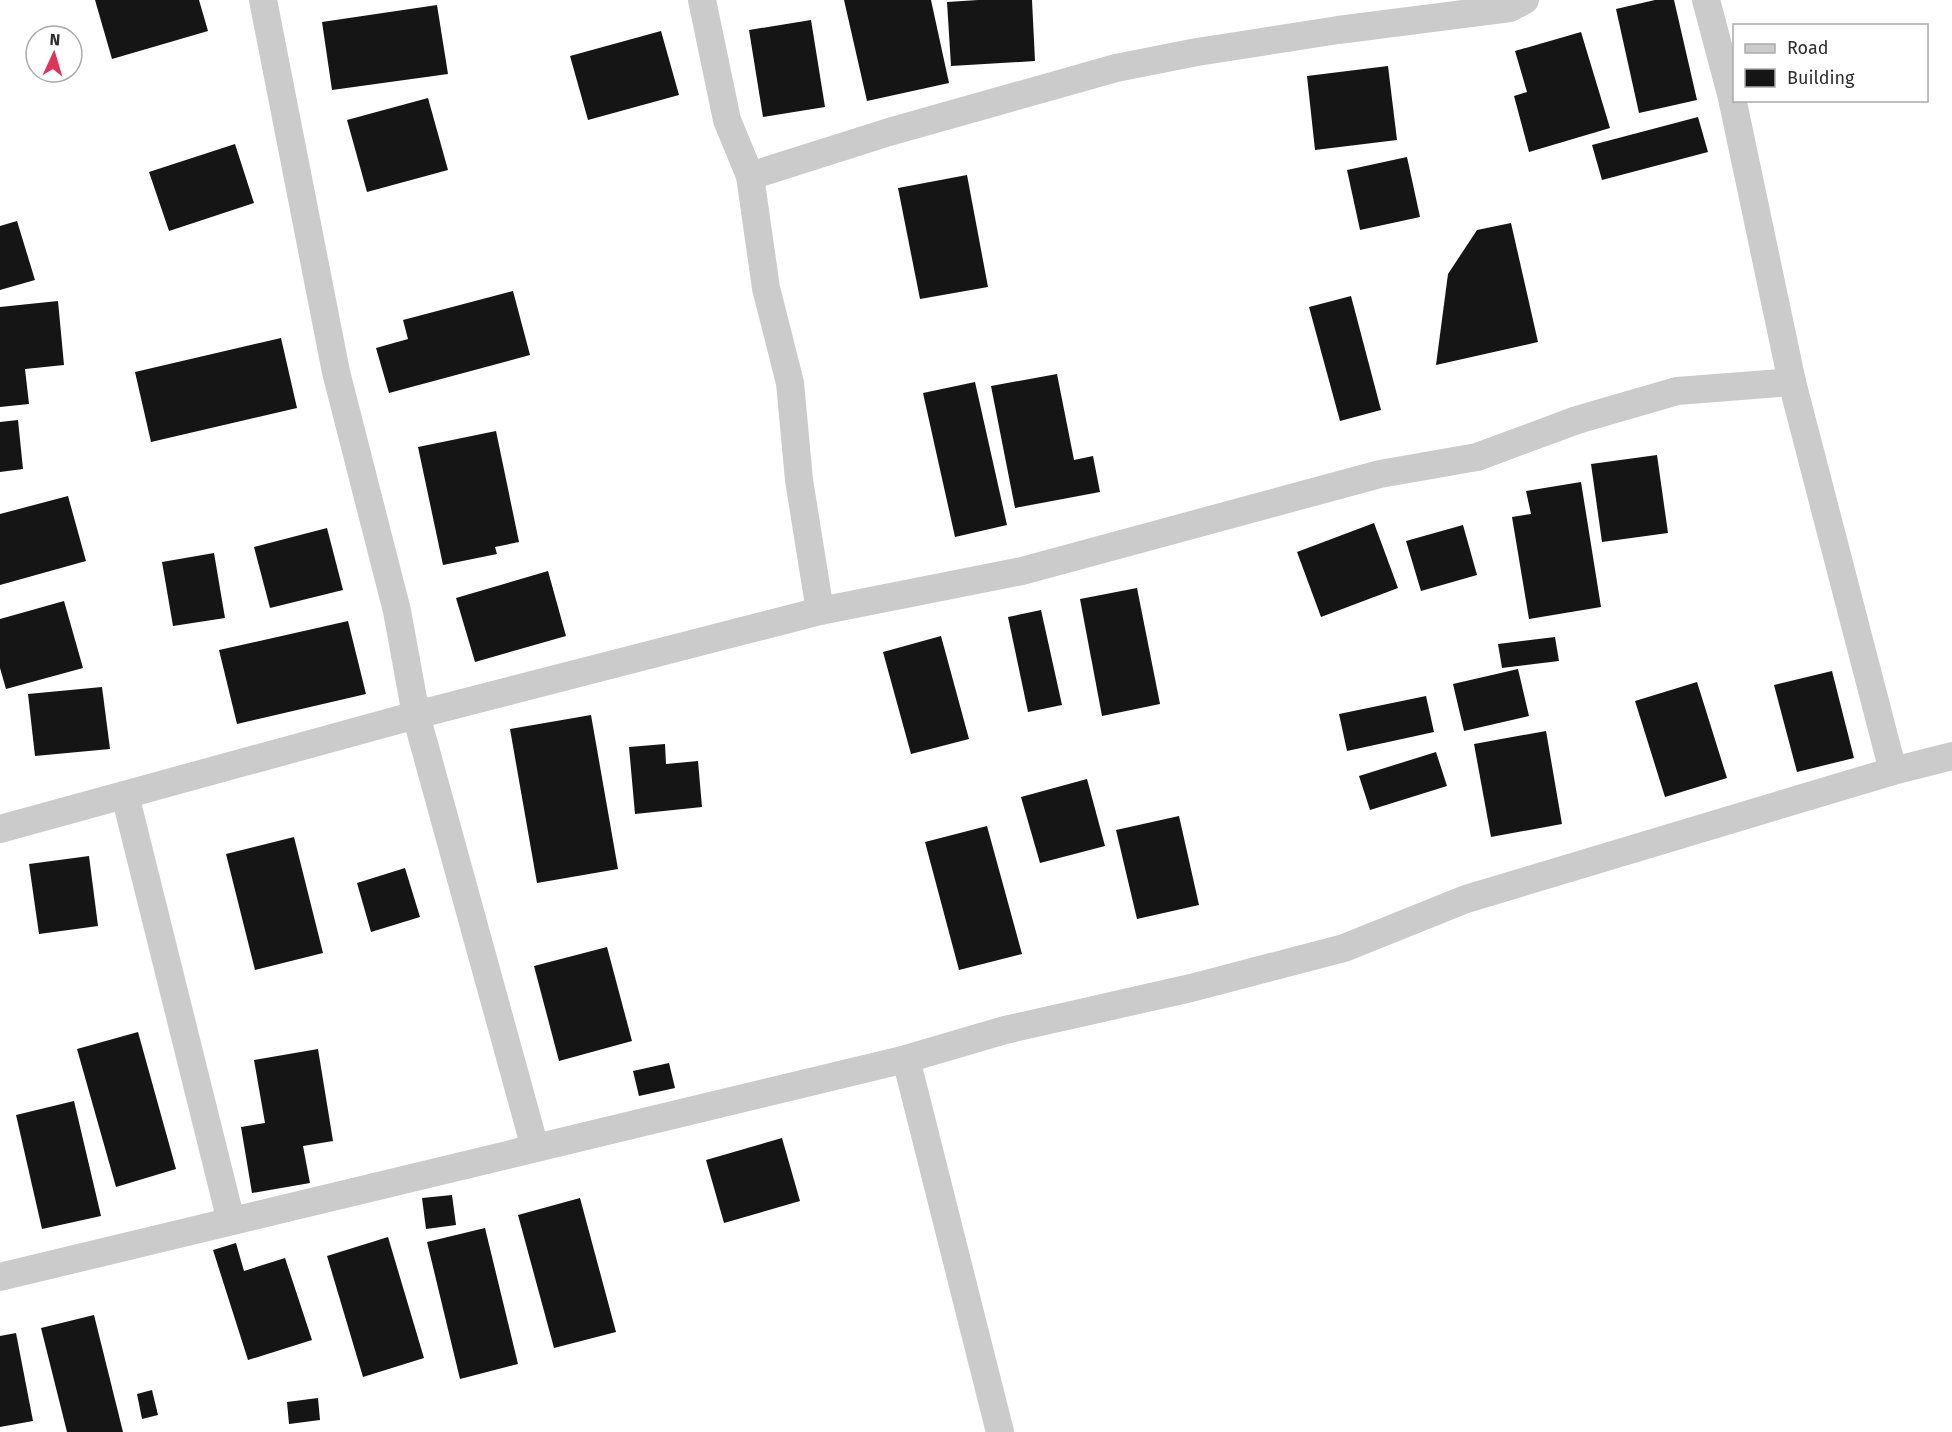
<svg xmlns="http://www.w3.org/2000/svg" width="1952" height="1432" font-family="'Fira Sans',sans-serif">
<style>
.building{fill:#151515}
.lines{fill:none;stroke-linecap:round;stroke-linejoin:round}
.minor{stroke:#cbcbcb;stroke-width:28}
</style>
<rect width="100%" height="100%" fill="#fff"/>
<!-- building -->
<g class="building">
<polygon points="95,0 199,0 208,31 112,59"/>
<polygon points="844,0 931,0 949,83 867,101"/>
<polygon points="978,0 1032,0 1035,61 951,66 947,2"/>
<polygon points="1655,0 1674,0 1697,100 1639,113 1616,9"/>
<polygon points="437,5 448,74 332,90 322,22"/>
<polygon points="811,20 825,107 763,117 749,30"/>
<polygon points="661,31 679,95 588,120 570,56"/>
<polygon points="1581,32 1610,128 1529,152 1514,96 1527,92 1515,51"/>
<polygon points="1388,66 1397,140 1315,150 1307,76"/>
<polygon points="428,98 448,170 367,192 347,120"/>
<polygon points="1698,117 1708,152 1602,180 1592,145"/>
<polygon points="235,144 254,203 169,231 149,172"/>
<polygon points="1407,157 1420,217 1360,230 1347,170"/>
<polygon points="967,175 988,287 920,299 898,188"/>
<polygon points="17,221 35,280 0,290 0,226"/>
<polygon points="1511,223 1538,342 1436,365 1448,274 1477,230"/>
<polygon points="513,291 530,355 389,393 376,348 408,339 403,320"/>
<polygon points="1351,296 1381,410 1340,421 1309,307"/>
<polygon points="58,301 64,365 25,369 29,404 0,407 0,307"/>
<polygon points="281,338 297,408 151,442 135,372"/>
<polygon points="1057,374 1074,460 1093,456 1100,492 1015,508 991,386"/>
<polygon points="975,382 1007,525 955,537 923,393"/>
<polygon points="18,420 23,469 0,472 0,422"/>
<polygon points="496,431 519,542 495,547 497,554 443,565 418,447"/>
<polygon points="1657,455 1668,533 1602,542 1591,464"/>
<polygon points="1581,482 1601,607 1529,619 1512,517 1531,514 1526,491"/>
<polygon points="68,496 86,561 0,585 0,514"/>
<polygon points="1374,523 1398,588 1321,617 1297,552"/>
<polygon points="1463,525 1477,575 1421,591 1406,541"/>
<polygon points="327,528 343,590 270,608 254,547"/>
<polygon points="214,553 225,618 173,626 162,562"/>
<polygon points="548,571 566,636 475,662 456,598"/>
<polygon points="1137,588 1160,704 1102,716 1080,599"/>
<polygon points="64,601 83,668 6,689 0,668 0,619"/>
<polygon points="1041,610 1062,705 1028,712 1008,617"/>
<polygon points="348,621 366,694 237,724 219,650"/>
<polygon points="941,636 969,739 911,754 883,652"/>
<polygon points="1555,637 1559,661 1502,668 1498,644"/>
<polygon points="1518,669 1529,716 1464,731 1453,684"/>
<polygon points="1832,671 1854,758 1797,772 1774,685"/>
<polygon points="1697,682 1727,778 1665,797 1635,701"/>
<polygon points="102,687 110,749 35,756 28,694"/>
<polygon points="1426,696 1434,732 1347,751 1339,714"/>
<polygon points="591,715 618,869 537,883 510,729"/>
<polygon points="1546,731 1562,824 1491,837 1474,744"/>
<polygon points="665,744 666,764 698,761 702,807 635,814 629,747"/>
<polygon points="1436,752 1447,786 1370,810 1359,776"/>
<polygon points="1087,779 1105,846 1040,863 1021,797"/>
<polygon points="1179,816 1199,905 1137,919 1116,830"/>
<polygon points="987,826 1022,954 959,970 925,842"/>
<polygon points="294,837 323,953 255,970 226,854"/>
<polygon points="89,856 98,926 39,934 29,864"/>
<polygon points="405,868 420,917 371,932 357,883"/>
<polygon points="607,947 632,1041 559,1061 534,966"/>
<polygon points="138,1032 176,1169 116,1187 77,1049"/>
<polygon points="318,1049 333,1141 303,1146 310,1183 252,1193 241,1127 265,1123 254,1060"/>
<polygon points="669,1063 675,1088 639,1096 633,1071"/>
<polygon points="74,1101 101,1216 42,1229 16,1115"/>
<polygon points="782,1138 800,1201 724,1223 706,1160"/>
<polygon points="452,1195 456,1225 426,1229 422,1198"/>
<polygon points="580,1198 616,1332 554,1348 518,1215"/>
<polygon points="485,1228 518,1364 460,1379 427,1242"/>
<polygon points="388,1237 424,1358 363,1377 327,1256"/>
<polygon points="236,1243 244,1271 285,1258 312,1340 248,1360 213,1250"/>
<polygon points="94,1315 123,1432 67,1432 41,1328"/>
<polygon points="16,1333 33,1421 0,1427 0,1336"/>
<polygon points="152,1390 158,1415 142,1419 137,1394"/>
<polygon points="318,1398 320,1420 289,1424 287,1402"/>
</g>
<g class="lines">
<!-- minor -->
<g class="minor">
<polyline points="263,0 336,372 397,611 416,715 535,1148"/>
<polyline points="702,0 727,120 750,176 766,288 790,383 799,480 820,611"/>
<polyline points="1706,0 1732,98 1792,382 1893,771"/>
<polyline points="750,176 889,132 1116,68 1197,52 1338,30 1510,8 1525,0"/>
<polyline points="125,795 231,1221"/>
<polyline points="0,829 416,715 820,611 1022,571 1380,474 1477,457 1577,420 1677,391 1792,382"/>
<polyline points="906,1059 1000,1432"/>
<polyline points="0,1277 906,1059 1005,1030 1191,988 1344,948 1466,899 1893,771 1952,756"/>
</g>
</g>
<!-- legend -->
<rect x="1733" y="24" width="195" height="78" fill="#ffffff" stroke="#ababab" stroke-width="1.5"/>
<rect x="1745" y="44" width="30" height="9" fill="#cbcbcb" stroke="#ababab" stroke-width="1.5"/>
<text x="1787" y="54" font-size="18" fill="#2e2e2e">Road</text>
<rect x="1745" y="69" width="30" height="18" fill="#151515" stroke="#ababab" stroke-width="1.5"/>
<text x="1787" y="84" font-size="18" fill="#2e2e2e">Building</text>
<!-- north arrow -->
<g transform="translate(54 54) rotate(4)"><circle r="28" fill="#ffffff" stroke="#ababab" stroke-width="1.5"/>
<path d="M0-4.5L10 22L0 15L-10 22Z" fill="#e13356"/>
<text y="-9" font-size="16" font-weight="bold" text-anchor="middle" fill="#2e2e2e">N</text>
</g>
</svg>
